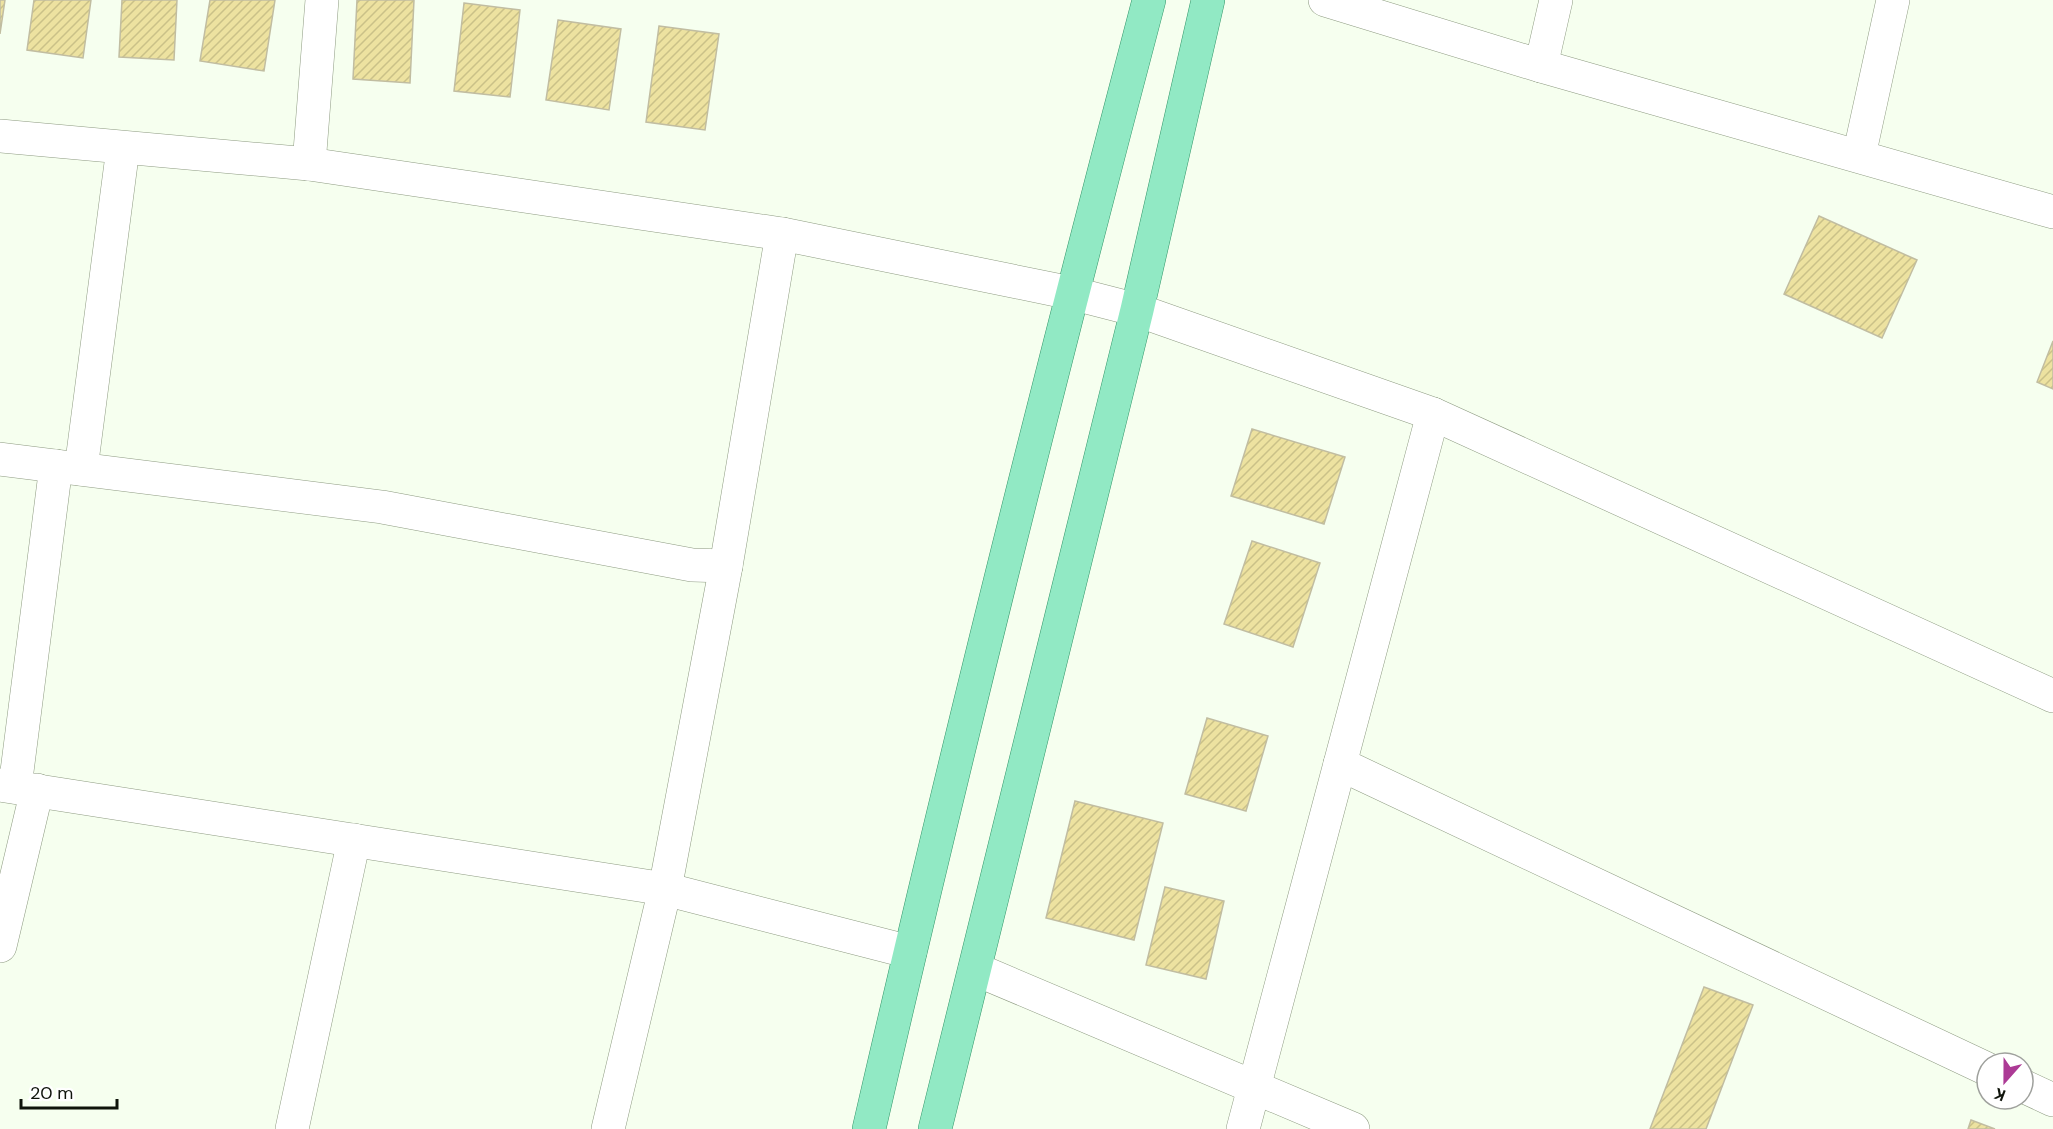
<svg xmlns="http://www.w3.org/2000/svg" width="2053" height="1129" font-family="'DM Sans',sans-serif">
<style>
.building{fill:url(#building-hatch);stroke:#c1bda1;stroke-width:1.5}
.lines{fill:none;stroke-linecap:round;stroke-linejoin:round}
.minor-casing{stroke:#8e9b82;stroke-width:34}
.major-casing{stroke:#339569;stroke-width:34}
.minor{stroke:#fff;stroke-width:33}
.major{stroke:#91e9c4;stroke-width:33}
</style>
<defs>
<pattern id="building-hatch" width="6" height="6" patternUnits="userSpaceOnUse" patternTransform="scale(1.5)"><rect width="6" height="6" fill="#ede2a0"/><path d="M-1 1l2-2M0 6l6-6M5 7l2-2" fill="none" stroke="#cac188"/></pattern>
</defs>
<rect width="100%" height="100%" fill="#f6ffef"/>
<!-- building -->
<g class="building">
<polygon points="0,0 5,0 0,34"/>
<polygon points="34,0 91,0 83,58 27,50"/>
<polygon points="122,0 177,0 174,60 119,57"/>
<polygon points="210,0 275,0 264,71 200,61"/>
<polygon points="357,0 414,0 410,83 353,79"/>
<polygon points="464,3 520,10 510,97 454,91"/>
<polygon points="558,20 621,29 609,110 546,100"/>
<polygon points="659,26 719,34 705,130 646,122"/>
<polygon points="1819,216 1917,260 1882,338 1784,294"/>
<polygon points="2053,341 2053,389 2037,382"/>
<polygon points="1252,429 1345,457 1324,524 1231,496"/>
<polygon points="1252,541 1320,563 1293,647 1224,624"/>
<polygon points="1207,718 1268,736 1246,811 1185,794"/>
<polygon points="1075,801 1163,823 1134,940 1046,918"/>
<polygon points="1165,887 1224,901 1206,979 1146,965"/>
<polygon points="1704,987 1753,1005 1706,1129 1650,1129"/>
<polygon points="1971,1120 1995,1129 1968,1129"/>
</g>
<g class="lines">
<!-- minor casing -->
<g class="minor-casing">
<g id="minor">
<polyline points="1325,0 1541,66 2053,212"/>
<polyline points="1541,66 1556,0"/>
<polyline points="0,136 309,164 782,234 1071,293 1137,310 1433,414 2053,696"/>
<polyline points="1859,156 1893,0"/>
<polyline points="309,164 322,0"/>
<polyline points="0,459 382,507 692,565 726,566"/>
<polyline points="81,469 123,148"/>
<polyline points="1340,764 1987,1069"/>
<polyline points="0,785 665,889 910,952"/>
<polyline points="15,787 56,466"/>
<polyline points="0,946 37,790"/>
<polyline points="975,969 1353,1129"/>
<polyline points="2023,1086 2053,1100"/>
<polyline points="292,1129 354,840"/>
<polyline points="608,1129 665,889 726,566 782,234"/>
<polyline points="1243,1129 1433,414"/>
</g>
</g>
<!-- major casing -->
<g class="major-casing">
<g id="major">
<path d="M869,1129C956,751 1050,375 1149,0"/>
<polyline points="935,1129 1137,310 1208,0"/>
</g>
</g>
<!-- minor -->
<use href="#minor" class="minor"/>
<!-- major -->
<use href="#major" class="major"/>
</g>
<!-- north arrow -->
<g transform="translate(2005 1081) rotate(201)"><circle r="28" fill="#ffffff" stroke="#9fa19d" stroke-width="1.5"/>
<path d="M0-4.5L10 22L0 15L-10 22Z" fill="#ac3a95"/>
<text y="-9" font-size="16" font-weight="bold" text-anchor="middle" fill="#0f140b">K</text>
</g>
<!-- scale -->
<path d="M21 1099v9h96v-9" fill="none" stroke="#0f140b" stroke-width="3"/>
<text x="30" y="1099" font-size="18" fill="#0f140b" stroke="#ffffff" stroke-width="4.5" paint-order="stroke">20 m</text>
</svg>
